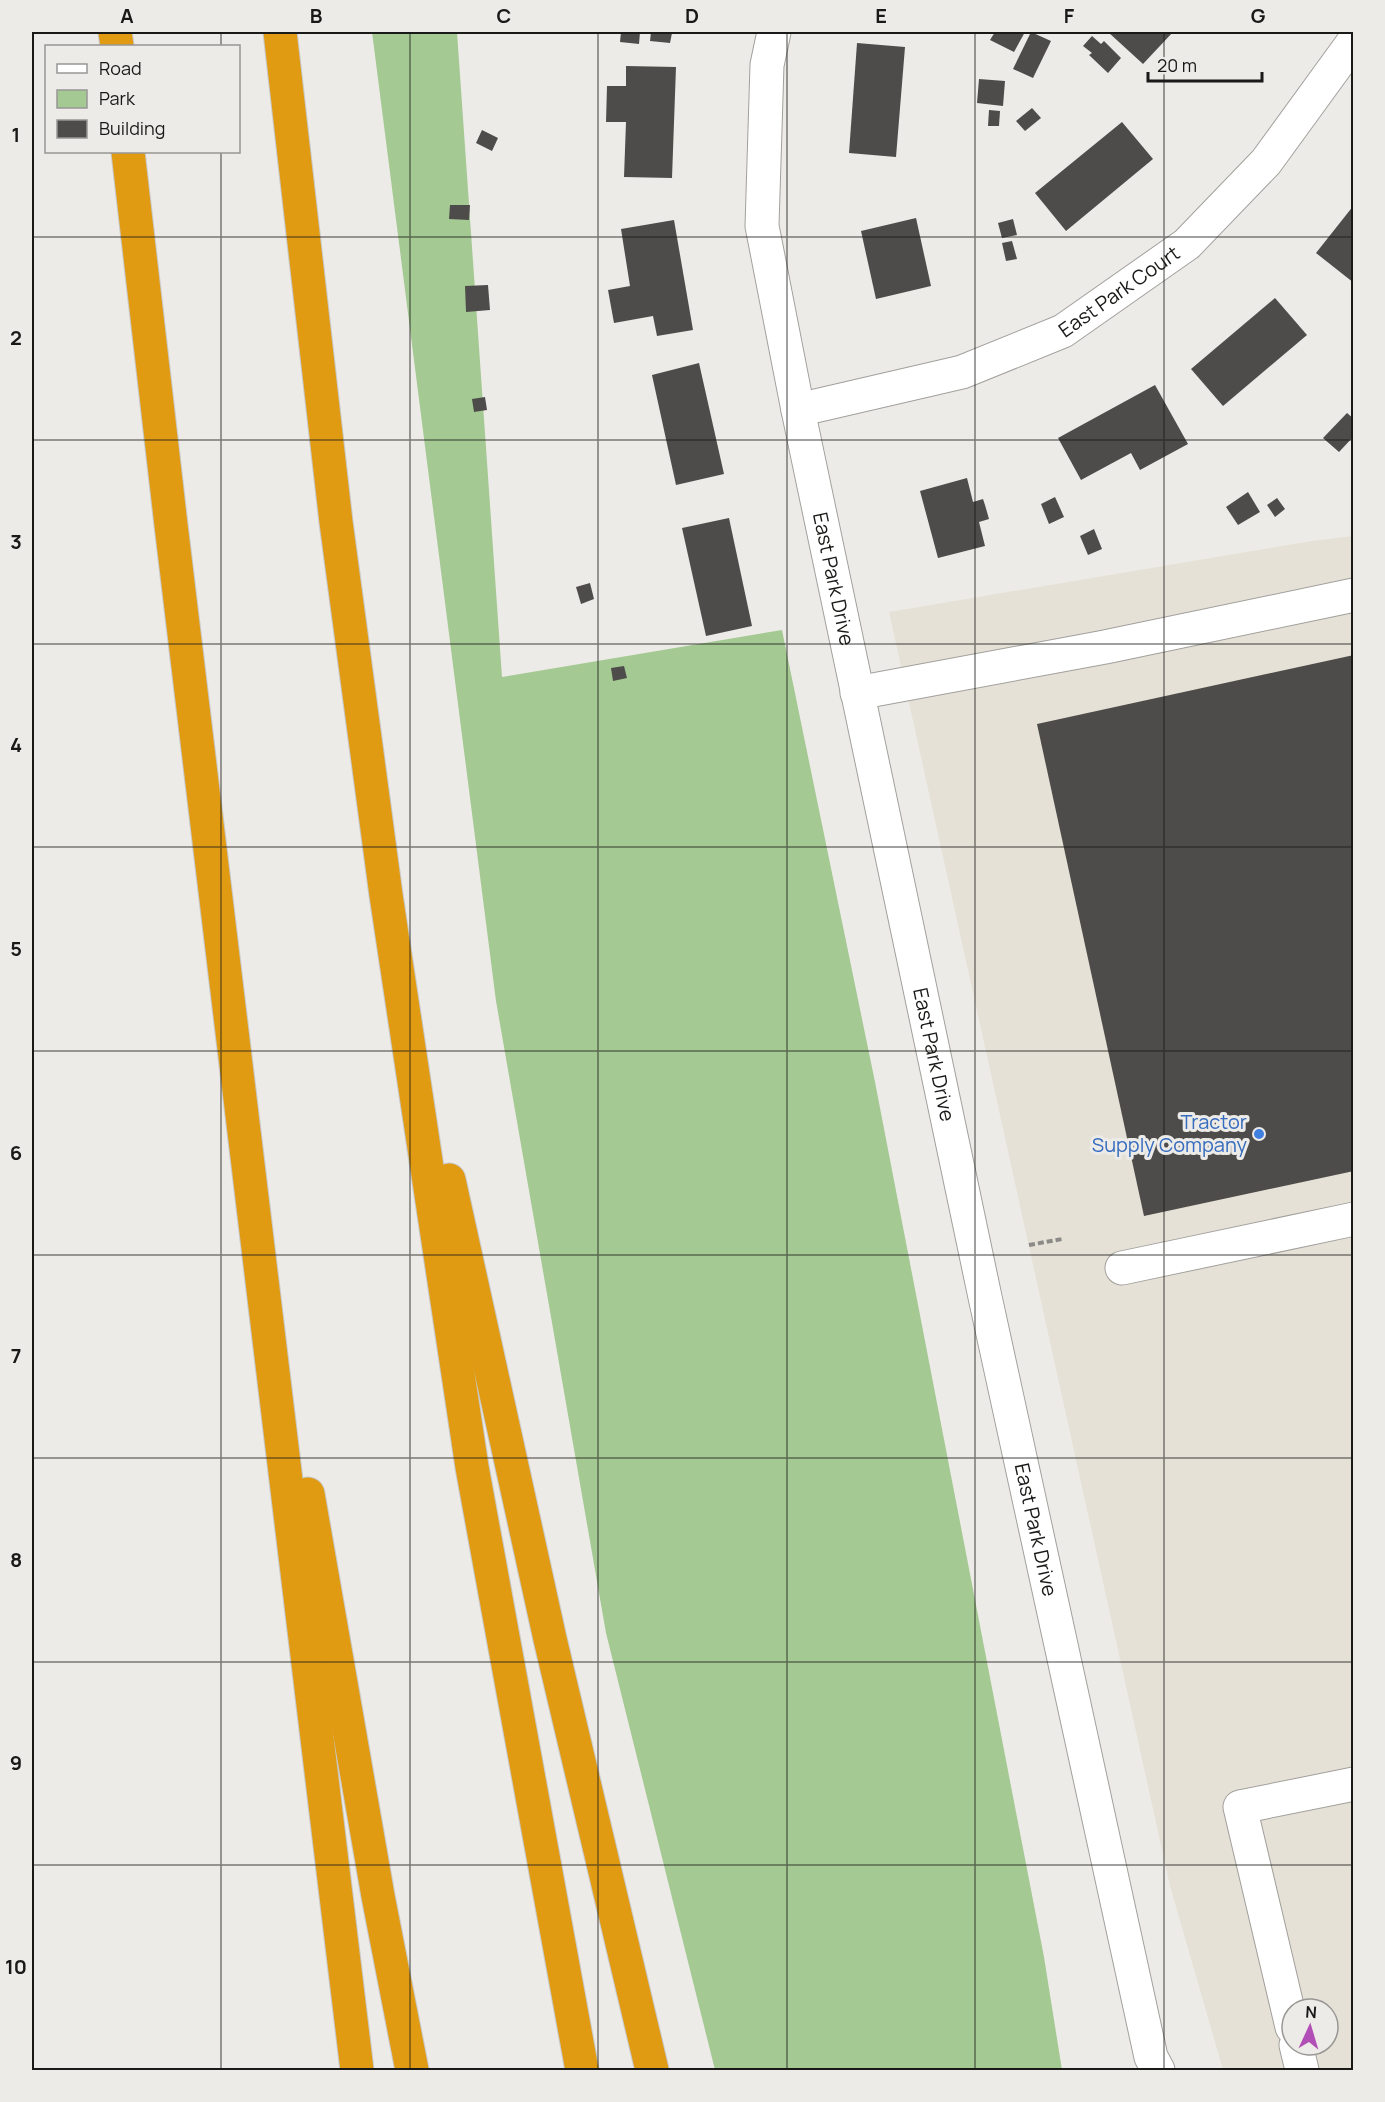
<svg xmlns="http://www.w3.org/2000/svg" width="1385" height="2102" font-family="Manrope,sans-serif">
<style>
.built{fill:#e6e1d6;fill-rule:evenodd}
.green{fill:#a5c993}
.building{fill:#4e4c4a}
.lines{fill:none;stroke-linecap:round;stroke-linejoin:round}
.minor-casing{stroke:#a2a09d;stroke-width:35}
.highway-casing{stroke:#c8c8c7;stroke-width:35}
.path{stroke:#8b8a87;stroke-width:4;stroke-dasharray:6 3;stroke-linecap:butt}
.minor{stroke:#fff;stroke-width:33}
.highway{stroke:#e09b13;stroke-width:33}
.grid{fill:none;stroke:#191917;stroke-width:1.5;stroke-opacity:0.55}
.shop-dot{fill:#3f7fe0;stroke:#edebe8;stroke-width:2}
.labels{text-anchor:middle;stroke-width:6;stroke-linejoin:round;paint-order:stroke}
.street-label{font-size:20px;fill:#191917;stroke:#edebe8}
.shop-label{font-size:20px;fill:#366cbe;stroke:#edebe8;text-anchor:end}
.neatline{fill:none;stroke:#191917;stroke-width:2}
.grid-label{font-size:20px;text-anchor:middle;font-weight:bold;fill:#191917}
</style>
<rect width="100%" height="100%" fill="#edebe8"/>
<!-- built -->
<path class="built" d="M1353,536V2070H1223L1170,1886L889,612L1312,541ZM1292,2009H1328V2045H1292Z"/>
<!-- green -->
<polygon class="green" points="372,32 457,32 502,677 782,630 875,1082 1044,1957 1062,2070 715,2070 606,1633 496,1001"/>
<!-- building -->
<g class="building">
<polygon points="621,32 640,32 639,44 620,42"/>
<polygon points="651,32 672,33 670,43 650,41"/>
<polygon points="995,32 1025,32 1014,52 990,40"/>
<polygon points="1031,32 1051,41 1033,78 1013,69"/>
<polygon points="1108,32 1173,32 1143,64"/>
<polygon points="1092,36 1101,44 1104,41 1121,58 1108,73 1089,55 1092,53 1083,46"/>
<polygon points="857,43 905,47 896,157 849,153"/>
<polygon points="626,66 676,67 672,178 624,177 626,122 606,122 607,86 626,86"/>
<polygon points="979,79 1005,81 1003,106 977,103"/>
<polygon points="1032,108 1041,118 1025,131 1016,121"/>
<polygon points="989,110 1000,111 999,126 988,126"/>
<polygon points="1122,122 1153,159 1066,231 1035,193"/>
<polygon points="482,130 498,138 492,151 476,143"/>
<polygon points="450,205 470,205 469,220 449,219"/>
<polygon points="1354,205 1354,283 1316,253"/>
<polygon points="916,218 931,286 876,299 861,231"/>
<polygon points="1013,219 1017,235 1002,238 998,223"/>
<polygon points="674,220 693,330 657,336 653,316 614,323 608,290 630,286 621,229"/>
<polygon points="1012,241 1017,259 1006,261 1002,243"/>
<polygon points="488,285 490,310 466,312 465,286"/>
<polygon points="1275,298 1307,335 1223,406 1191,369"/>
<polygon points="699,363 724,474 676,485 652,375"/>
<polygon points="1155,385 1188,444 1140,470 1131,453 1081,480 1058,438"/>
<polygon points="485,397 487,410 474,412 472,399"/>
<polygon points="1347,413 1354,419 1354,436 1339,452 1323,438"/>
<polygon points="967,478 973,502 983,499 985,505 989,519 979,522 985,546 938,558 920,491"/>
<polygon points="1248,492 1260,512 1238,525 1226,507"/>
<polygon points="1055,497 1064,517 1049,524 1041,504"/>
<polygon points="1277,498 1285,509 1275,517 1267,505"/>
<polygon points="729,518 752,626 706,636 682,528"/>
<polygon points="1094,529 1102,549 1088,555 1080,536"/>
<polygon points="590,583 594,599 581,604 576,587"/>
<polygon points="1354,655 1354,1171 1144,1216 1037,724"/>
<polygon points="624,666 627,678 613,681 611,668"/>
</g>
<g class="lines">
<!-- minor casing -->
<g class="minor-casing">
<g id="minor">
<path id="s1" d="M774,32L767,65L762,226L798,410L985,1297L1151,2057L1158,2070"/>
<path id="s2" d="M798,410L962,372L1063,331L1187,244L1266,162L1354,41"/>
<polyline points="857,693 1105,647 1354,595"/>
<polyline points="1122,1268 1354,1219"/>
<polyline points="1292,2027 1240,1807 1354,1784"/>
<polyline points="1296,2045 1302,2070"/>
</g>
</g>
<!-- highway casing -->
<g class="highway-casing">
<g id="highway">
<polyline points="115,32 117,46"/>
<polyline points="280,32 336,522 386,895 472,1467 582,2070"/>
<polyline points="128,152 171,525 357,2070"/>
<polyline points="449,1180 550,1639 652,2070"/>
<polyline points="308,1494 378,1896 412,2070"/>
</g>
</g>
<!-- path -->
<polyline class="path" points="1029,1245 1062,1239"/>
<!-- minor -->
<use href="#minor" class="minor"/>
<!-- highway -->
<use href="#highway" class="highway"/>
</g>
<!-- grid -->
<path class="grid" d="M221,32V46M410,32V2070M598,32V2070M787,32V2070M975,32V2070M1164,32V2070M221,152V2070M32,237H1354M32,440H1354M32,644H1354M32,847H1354M32,1051H1354M32,1255H1354M32,1458H1354M32,1662H1354M32,1865H1354"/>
<!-- markers -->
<circle class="shop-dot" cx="1259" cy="1134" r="6"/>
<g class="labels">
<!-- street labels -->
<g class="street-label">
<text dy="7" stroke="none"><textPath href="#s2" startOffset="346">East Park Court</textPath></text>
<text dy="7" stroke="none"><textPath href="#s1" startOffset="555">East Park Drive</textPath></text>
<text dy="7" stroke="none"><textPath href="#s1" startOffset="1041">East Park Drive</textPath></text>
<text dy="7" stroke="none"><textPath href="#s1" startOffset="1527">East Park Drive</textPath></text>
</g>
<!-- shop labels -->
<g class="shop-label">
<text x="1247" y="1129">Tractor<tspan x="1247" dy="23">Supply Company</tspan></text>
</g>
</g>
<!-- border -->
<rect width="1385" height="2102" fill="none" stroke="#edebe8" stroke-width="66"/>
<!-- legend -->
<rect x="45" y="45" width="195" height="108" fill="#edebe8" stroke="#989794" stroke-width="1.5"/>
<rect x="57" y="64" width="30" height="9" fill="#ffffff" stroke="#989794" stroke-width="1.5"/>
<text x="99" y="75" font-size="18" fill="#191917">Road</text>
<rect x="57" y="90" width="30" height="18" fill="#a5c993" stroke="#989794" stroke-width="1.5"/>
<text x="99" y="105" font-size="18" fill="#191917">Park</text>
<rect x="57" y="120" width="30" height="18" fill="#4e4c4a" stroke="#989794" stroke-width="1.5"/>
<text x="99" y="135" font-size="18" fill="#191917">Building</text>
<!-- north arrow -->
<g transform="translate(1310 2027) rotate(4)"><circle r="28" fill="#edebe8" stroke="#989794" stroke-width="1.5"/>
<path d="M0-4.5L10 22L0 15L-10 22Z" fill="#b14fb6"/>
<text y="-9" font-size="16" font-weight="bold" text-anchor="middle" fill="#191917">N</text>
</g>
<!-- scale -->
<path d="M1148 72v9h114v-9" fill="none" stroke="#191917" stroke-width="3"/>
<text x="1157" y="72" font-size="18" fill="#191917" stroke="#edebe8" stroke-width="4.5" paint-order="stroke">20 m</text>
<rect x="33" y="33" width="1319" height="2036" class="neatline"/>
<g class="grid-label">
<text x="127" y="23">A</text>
<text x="316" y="23">B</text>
<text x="504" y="23">C</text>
<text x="692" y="23">D</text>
<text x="881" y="23">E</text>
<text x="1069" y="23">F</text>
<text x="1258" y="23">G</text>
<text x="16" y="142">1</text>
<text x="16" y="345">2</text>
<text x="16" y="549">3</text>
<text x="16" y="752">4</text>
<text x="16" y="956">5</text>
<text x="16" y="1160">6</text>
<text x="16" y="1363">7</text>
<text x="16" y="1567">8</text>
<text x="16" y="1770">9</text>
<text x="16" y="1974">10</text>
</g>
</svg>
